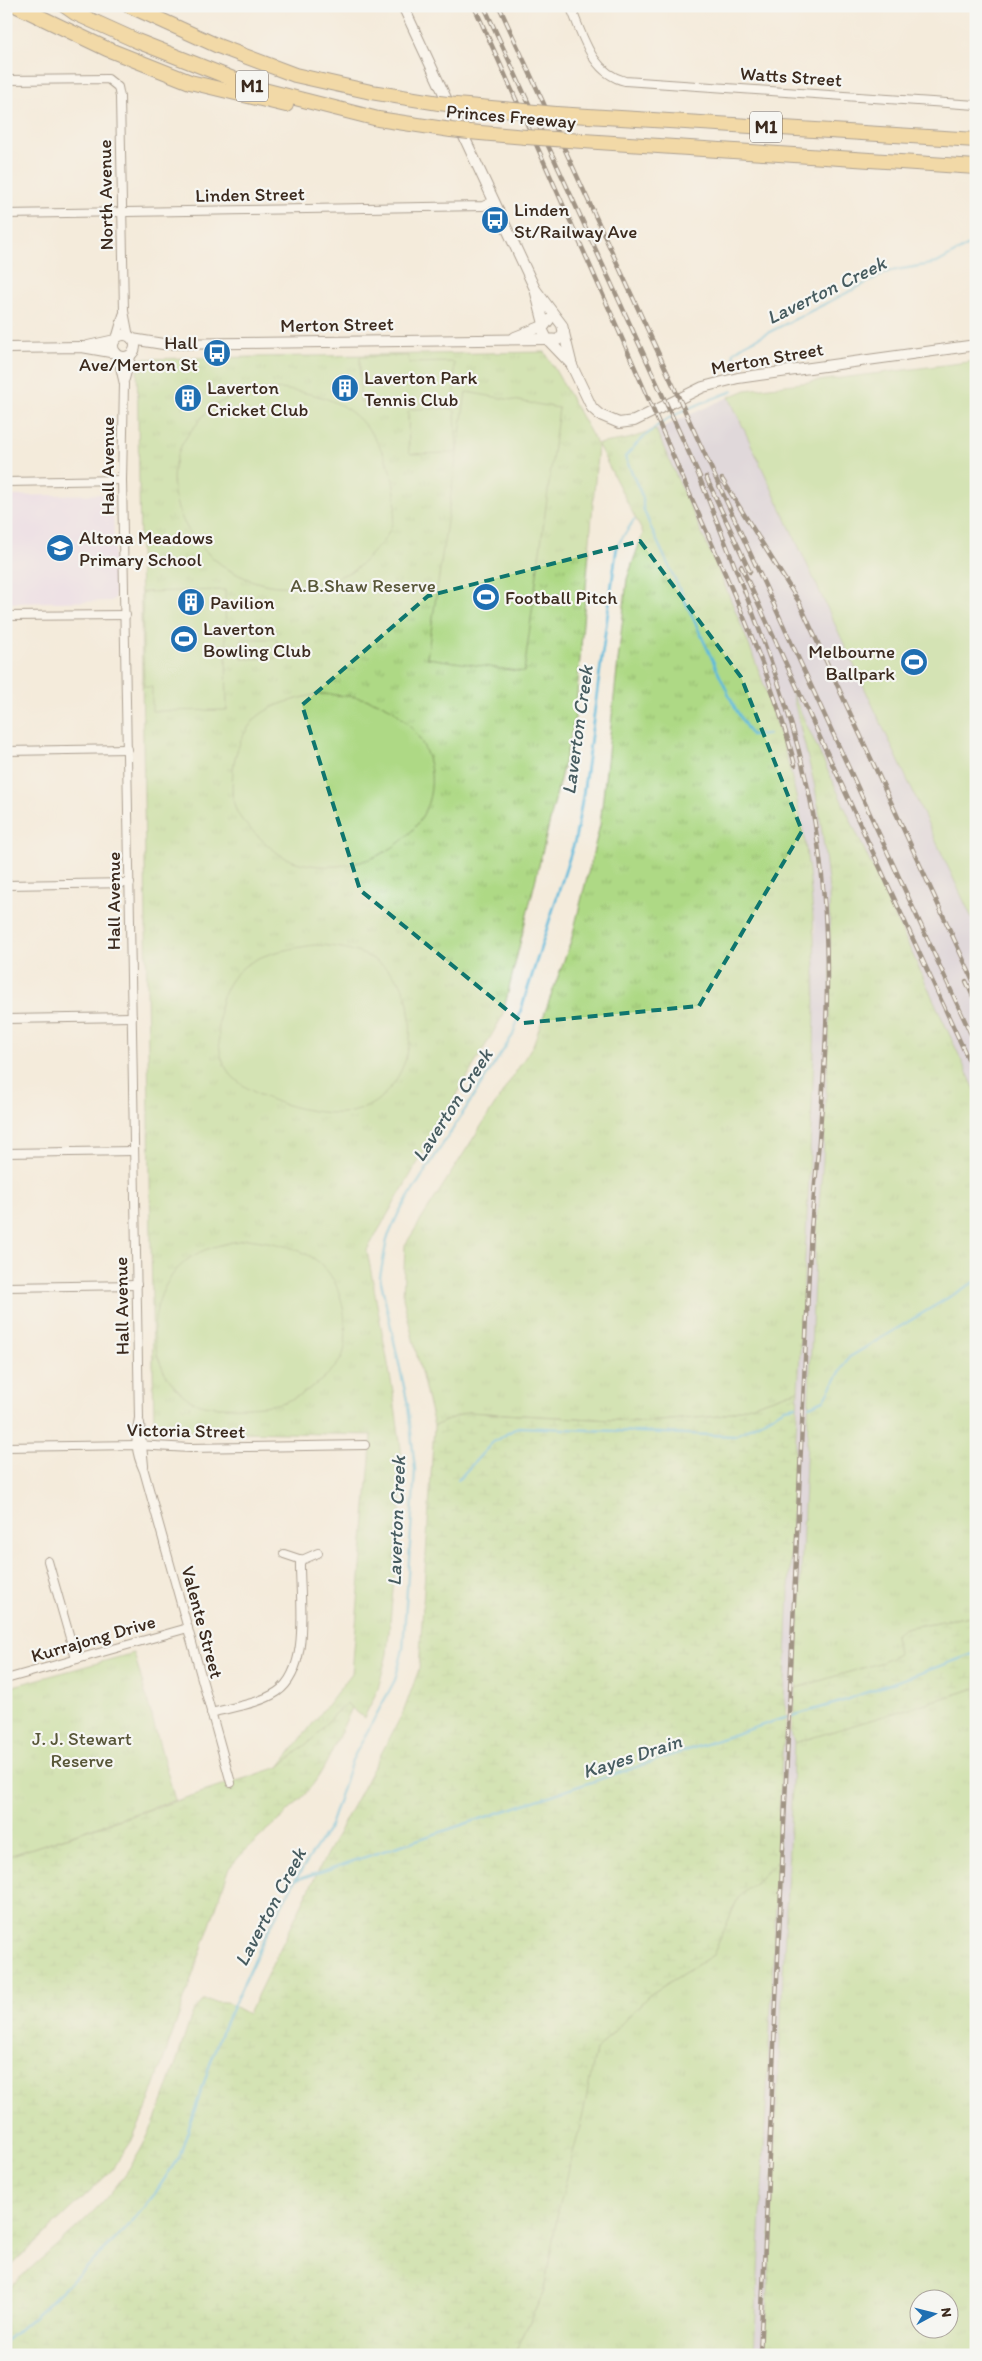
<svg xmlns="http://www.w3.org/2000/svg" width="982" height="2361" font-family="Itim,sans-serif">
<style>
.built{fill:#e5d3f1}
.industrial{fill:#c7c0d9}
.grass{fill:url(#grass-tufts);stroke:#748252;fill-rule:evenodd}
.wetland{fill:url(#wetland-marsh);stroke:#748252}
.garden{fill:#aed985;stroke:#748252}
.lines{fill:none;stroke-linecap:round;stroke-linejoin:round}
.stream{stroke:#5dbadb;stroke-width:2.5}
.minor-casing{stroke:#57473a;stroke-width:10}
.tertiary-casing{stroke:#57473a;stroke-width:12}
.motorway-casing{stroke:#57473a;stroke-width:16}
.minor{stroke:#fff;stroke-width:8}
.tertiary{stroke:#fff;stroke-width:10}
.motorway{stroke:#f0c469;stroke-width:14}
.rail-casing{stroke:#3b2a1e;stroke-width:4.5}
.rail{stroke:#f6f6f2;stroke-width:2.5;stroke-dasharray:8;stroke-linecap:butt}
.motorway-bridge-casing{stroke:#57473a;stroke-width:16;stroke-linecap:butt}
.motorway-bridge{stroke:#f0c469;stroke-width:14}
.marked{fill:none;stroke:#0f766e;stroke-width:4;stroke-dasharray:10 6;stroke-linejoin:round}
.labels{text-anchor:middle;stroke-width:4.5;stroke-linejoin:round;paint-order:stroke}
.shield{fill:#f6f6f2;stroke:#73675e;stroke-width:1}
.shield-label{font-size:18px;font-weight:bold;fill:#3b2a1e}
.street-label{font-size:19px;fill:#3b2a1e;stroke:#f6f6f2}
.poi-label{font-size:19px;fill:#3b2a1e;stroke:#f6f6f2;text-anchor:start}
.park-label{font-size:19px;fill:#585638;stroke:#f6f6f2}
.water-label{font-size:20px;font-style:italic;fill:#475c60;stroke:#f6f6f2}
</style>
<defs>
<pattern id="grass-tufts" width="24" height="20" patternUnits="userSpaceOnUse" patternTransform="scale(1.25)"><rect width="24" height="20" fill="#aed985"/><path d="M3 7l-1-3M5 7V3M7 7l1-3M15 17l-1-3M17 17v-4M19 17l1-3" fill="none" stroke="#97ba72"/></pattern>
<pattern id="wetland-marsh" width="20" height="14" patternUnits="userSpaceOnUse" patternTransform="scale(1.25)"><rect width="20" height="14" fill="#aed985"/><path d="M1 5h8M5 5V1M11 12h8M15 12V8" fill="none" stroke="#97ba72"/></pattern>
</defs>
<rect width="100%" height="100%" fill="#f6f6f2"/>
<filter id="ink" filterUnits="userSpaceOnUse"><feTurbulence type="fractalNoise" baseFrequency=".02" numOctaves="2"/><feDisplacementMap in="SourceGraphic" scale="10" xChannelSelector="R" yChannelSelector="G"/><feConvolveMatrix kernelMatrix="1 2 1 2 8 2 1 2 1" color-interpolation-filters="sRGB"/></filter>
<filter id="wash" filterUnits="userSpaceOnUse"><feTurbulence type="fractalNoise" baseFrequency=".0096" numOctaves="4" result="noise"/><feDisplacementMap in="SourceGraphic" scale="20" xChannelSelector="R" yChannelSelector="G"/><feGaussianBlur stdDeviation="1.12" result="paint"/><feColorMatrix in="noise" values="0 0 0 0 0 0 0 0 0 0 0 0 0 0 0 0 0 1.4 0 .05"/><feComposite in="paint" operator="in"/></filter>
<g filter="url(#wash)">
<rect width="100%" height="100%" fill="#f4ebdb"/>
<!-- built -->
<polygon class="built" points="109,494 113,498 115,598 111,601 6,603 6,496"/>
<!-- industrial -->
<g class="industrial">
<polygon points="729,397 976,927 976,1092 794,697 815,787 823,838 829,889 831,982 823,1161 816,1236 796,1688 792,1708 787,1709 784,1701 815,1029 815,928 806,853 797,798 773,709 755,659 656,430"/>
<polygon points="791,1731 794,1743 765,2355 754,2355 781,1785 784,1738 786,1733"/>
</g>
<!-- grass -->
<g class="grass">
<path d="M545,352L597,444L628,439L656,430C708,550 768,668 796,796C820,899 816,1003 812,1107C808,1202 803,1296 798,1390L720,1416L647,1422L467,1412L434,1426L403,1298L405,1245L533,1045L571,941L600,825L627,579L643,533L598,445L575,718L502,1017L367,1250L393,1391L404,1470L387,1654L378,1689L364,1718L347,1704L333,1715L316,1736L279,1767L352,1673L372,1435L154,1430L137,359Z"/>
<polygon points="792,693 976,1092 976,1615 905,1628 895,1635 899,1654 883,1662 796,1688 816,1236 823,1161 831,982 829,889 823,838 815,787"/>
<polygon points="134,1653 175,1800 6,1857 6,1688"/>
<path d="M976,1688V2355H765L794,1743ZM920,2298H950V2328H920Z"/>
<polygon points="778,1861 754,2355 514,2355 544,2291 557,2216 596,2050 649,1995 713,1955 738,1898"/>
</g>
<!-- wetland -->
<g class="wetland">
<path d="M798,1390L784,1701C789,1719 784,1737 782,1755C780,1790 779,1825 778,1861L738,1898L713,1955L649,1995L596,2050L583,2114L557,2216L544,2291L514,2355H6V2291C48,2250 98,2216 130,2167C160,2123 175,2062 193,2012L203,2001L226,2002L248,2014L322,1863L403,1713L419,1669L434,1426L467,1412L647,1422L720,1416Z"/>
<polygon points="976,1615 976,1688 794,1743 791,1731 796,1688 883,1662 898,1654 895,1634 905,1628"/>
<path d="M347,1704L352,1708C341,1729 328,1765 314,1783C291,1815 255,1837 230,1867L146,2110L131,2142L111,2171L6,2271V1857L279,1767L316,1736L333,1715Z"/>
</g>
<!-- garden -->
<g class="garden">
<polygon points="408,356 409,363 454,362 455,404 360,402 360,357"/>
<polygon points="976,361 976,927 729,397 746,390"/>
<path d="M281,389C308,393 336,397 357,417C389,447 414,513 377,548C369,555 361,566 352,571C326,584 292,590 264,584C194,568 140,483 197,424C202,418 208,409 215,405C235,394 259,392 281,389Z"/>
<polygon points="466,392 559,408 524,672 427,658"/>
<polygon points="452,408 455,411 457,450 454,453 411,454 409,452 408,412 411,409"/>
<polygon points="225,590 227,710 152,711 152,687 144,687 142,592"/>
<polygon points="241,639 277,639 277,658 242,659"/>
<path d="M317,694C341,695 368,696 390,708C395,711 400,716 404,720C433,746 441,790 418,823C391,861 337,875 293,861C280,857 269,846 259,837C251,830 242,822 237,812C231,800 232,783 233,771C234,753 244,729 257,717C273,703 298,699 317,694Z"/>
<path d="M314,945C347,946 376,954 398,980C405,989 408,1001 409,1012C417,1055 392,1110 343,1113C309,1115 232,1096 222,1059C219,1049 218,1035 219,1025C219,1006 223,987 237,973C256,953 288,949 314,945Z"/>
<path d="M247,1239C304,1246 339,1259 345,1322C346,1334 347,1352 339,1362C327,1378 303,1396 284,1402C267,1408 211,1410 194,1402C184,1397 173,1386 167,1376C143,1339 154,1280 193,1256C209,1246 230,1243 247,1239Z"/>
</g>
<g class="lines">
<!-- stream -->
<g class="stream">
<polyline points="733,370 734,352 744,345 890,271 937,263 976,241"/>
<path d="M733,391C686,409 659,416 625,457L643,498V508L651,528L735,708L751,735L769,734"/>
<polyline points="809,1406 824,1400 848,1358 976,1281"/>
<polyline points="458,1480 493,1442 518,1427 735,1436 785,1408 796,1406"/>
<polyline points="296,1880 778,1720 837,1703 976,1653"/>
<polyline points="6,2341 50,2302 125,2230 154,2195 180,2155 219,2037 265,1937 295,1880 330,1826 352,1760 395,1680 403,1649 415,1470 408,1405 380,1277 387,1239 399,1212 513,1035 575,840 583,795 617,546 634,520"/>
</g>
</g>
</g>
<g filter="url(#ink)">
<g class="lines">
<!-- minor casing -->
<g class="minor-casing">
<g id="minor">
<path d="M570,6C583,35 591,73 625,81L976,105"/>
<polyline points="6,80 108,79 118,87 120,97 124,311 129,337"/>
<polyline points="6,214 483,206 494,201"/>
<polyline points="116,339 123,315"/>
<path d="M117,354L124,384L122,480L139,1418C135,1440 135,1451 144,1471L231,1783"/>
<polyline points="125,379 132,353"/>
<polyline points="6,482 122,480"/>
<polyline points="6,616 126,615"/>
<polyline points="6,751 128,749"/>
<polyline points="6,885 130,883"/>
<polyline points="6,1019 132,1017"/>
<polyline points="6,1153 134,1151"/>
<polyline points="6,1287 137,1285"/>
<polyline points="140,1423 144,1466"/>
<polyline points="6,1447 136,1445 190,1448 365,1445"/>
<polyline points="284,1554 302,1560 318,1553"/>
<polyline points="48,1561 76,1659"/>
<polyline points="6,1679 188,1628"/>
<path d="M211,1713C232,1707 259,1704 277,1692C312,1668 299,1596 300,1559"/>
</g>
</g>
<!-- tertiary casing -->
<g class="tertiary-casing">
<g id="tertiary">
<polyline points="403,6 535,289 544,324"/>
<polyline points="535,289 562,325 572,366 592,408 600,415 619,423 634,421 703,387 738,378 976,345"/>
<polyline points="549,320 542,329 547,339 558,340 564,332"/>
<circle cx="124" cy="346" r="11"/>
<polyline points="515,337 543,326"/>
<polyline points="132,339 163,344 547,339"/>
<polyline points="548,340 572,365"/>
<polyline points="88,346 115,340"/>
<polyline points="6,348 82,347 116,353"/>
</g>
</g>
<!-- motorway casing -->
<g class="motorway-casing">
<g id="motorway">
<polyline points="17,6 107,49 190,82 286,105"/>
<polyline points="65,6 75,13 137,41 256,88 378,119 451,130"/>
<polyline points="130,6 218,46 295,75 371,92 439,103"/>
<polyline points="456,105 514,110"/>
<polyline points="556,114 976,140"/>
<polyline points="469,132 526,137"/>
<polyline points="568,140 976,167"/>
</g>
</g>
<!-- minor -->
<use href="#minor" class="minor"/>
<!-- tertiary -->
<use href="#tertiary" class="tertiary"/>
<!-- motorway -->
<use href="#motorway" class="motorway"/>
<!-- rail casing -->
<g class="rail-casing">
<g id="rail">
<path d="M474,6C544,161 613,316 680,472C722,568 769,664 795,765"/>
<polyline points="484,6 700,477"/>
<polyline points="499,6 976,1045"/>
<path d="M697,471C744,592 800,714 818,844C831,934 828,1026 821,1116C818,1160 812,1204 810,1248L760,2355"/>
<polyline points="706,477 750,572"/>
<polyline points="722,479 799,602 976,987"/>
<polyline points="741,566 976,1076"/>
<polyline points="966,981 976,1003"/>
</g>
</g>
<!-- rail -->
<use href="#rail" class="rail"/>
<!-- motorway-bridge casing -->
<g class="motorway-bridge-casing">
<g id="motorway-bridge">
<polyline points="439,103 456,105"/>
<polyline points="514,110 556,114"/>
<polyline points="451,130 469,132"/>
<polyline points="526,137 568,140"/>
</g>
</g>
<!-- motorway-bridge -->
<use href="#motorway-bridge" class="motorway-bridge"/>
</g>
</g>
<!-- marked area -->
<path d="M0 0H982V2361H0ZM640,541L741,677L802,831L699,1006L523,1023L360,890L302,705L428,596Z" fill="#f4ebdb" fill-opacity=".55" fill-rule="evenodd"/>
<path class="marked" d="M640,541L741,677L802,831L699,1006L523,1023L360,890L302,705L428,596Z"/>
<!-- icons -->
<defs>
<g id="bus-disc" transform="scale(1.4375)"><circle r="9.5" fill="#1f6fb2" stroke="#f6f6f2"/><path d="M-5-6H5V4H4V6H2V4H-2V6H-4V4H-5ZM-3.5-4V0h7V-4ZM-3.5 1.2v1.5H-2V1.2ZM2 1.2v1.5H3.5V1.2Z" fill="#fff"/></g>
<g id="building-disc" transform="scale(1.4375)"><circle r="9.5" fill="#1f6fb2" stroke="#f6f6f2"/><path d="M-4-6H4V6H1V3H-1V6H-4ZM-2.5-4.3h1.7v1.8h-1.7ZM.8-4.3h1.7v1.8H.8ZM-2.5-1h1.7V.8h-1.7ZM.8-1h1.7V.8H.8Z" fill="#fff"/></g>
<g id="school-disc" transform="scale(1.4375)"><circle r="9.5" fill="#1f6fb2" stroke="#f6f6f2"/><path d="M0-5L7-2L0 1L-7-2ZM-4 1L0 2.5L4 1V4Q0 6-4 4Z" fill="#fff"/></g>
<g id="stadium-disc" transform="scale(1.4375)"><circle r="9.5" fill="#1f6fb2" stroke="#f6f6f2"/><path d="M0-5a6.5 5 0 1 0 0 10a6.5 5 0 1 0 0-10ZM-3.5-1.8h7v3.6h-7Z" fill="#fff"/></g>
</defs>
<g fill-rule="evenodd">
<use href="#bus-disc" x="495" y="220"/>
<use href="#bus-disc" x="217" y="353"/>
<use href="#building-disc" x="345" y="388"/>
<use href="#building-disc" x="188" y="398"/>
<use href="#school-disc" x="60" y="548"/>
<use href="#stadium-disc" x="486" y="597"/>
<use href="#building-disc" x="191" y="602"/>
<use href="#stadium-disc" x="184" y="639"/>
<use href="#stadium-disc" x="914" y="662"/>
</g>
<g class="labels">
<!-- shield labels -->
<g class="shield">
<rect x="236" y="70.5" width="32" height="31" rx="4"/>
<rect x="750" y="111.5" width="32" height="31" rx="4"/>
</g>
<g class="shield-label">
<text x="252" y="92">M1</text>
<text x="766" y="133">M1</text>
</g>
<!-- street labels -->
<g class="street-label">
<text transform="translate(791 76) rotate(4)" y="7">Watts Street</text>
<text transform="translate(511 116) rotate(5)" y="7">Princes Freeway</text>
<text transform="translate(250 194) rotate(-1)" y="7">Linden Street</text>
<text transform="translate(105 195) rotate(-91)" y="7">North Avenue</text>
<text transform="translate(337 324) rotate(-1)" y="7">Merton Street</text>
<text transform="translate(767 358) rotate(-10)" y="7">Merton Street</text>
<text transform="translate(107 466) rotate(-90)" y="7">Hall Avenue</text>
<text transform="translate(113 901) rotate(-90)" y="7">Hall Avenue</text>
<text transform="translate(121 1306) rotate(-91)" y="7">Hall Avenue</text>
<text transform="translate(186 1430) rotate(1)" y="7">Victoria Street</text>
<text transform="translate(203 1622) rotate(75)" y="7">Valente Street</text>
<text transform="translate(93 1638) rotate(-16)" y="7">Kurrajong Drive</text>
</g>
<!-- poi labels -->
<g class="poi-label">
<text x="514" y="216">Linden<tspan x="514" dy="22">St/Railway Ave</tspan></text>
<text x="198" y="349" text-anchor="end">Hall<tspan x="198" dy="22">Ave/Merton St</tspan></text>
<text x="364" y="384">Laverton Park<tspan x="364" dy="22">Tennis Club</tspan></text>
<text x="207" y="394">Laverton<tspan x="207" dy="22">Cricket Club</tspan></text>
<text x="79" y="544">Altona Meadows<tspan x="79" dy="22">Primary School</tspan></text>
<text x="505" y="604">Football Pitch</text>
<text x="210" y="609">Pavilion</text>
<text x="203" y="635">Laverton<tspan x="203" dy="22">Bowling Club</tspan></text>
<text x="895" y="658" text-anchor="end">Melbourne<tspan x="895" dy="22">Ballpark</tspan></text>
</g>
<!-- park labels -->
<g class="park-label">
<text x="363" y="592">A.B.Shaw Reserve</text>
<text x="82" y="1745">J. J. Stewart<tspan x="82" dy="22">Reserve</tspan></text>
</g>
<!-- water labels -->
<g class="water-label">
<text transform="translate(826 290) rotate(-26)" y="7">Laverton Creek</text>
<text transform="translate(577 730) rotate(-82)" y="7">Laverton Creek</text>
<text transform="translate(452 1105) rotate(-57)" y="7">Laverton Creek</text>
<text transform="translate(396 1521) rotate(-88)" y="7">Laverton Creek</text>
<text transform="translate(632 1756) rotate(-18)" y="7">Kayes Drain</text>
<text transform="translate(270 1907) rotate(-62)" y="7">Laverton Creek</text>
</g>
</g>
<!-- margin -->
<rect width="982" height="2361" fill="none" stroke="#f6f6f2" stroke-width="25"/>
<!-- north arrow -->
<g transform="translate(934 2314) rotate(83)"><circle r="24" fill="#f6f6f2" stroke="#aba49d"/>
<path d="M0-4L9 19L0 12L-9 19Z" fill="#1f6fb2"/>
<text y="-8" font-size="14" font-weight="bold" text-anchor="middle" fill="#3b2a1e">N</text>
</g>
</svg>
